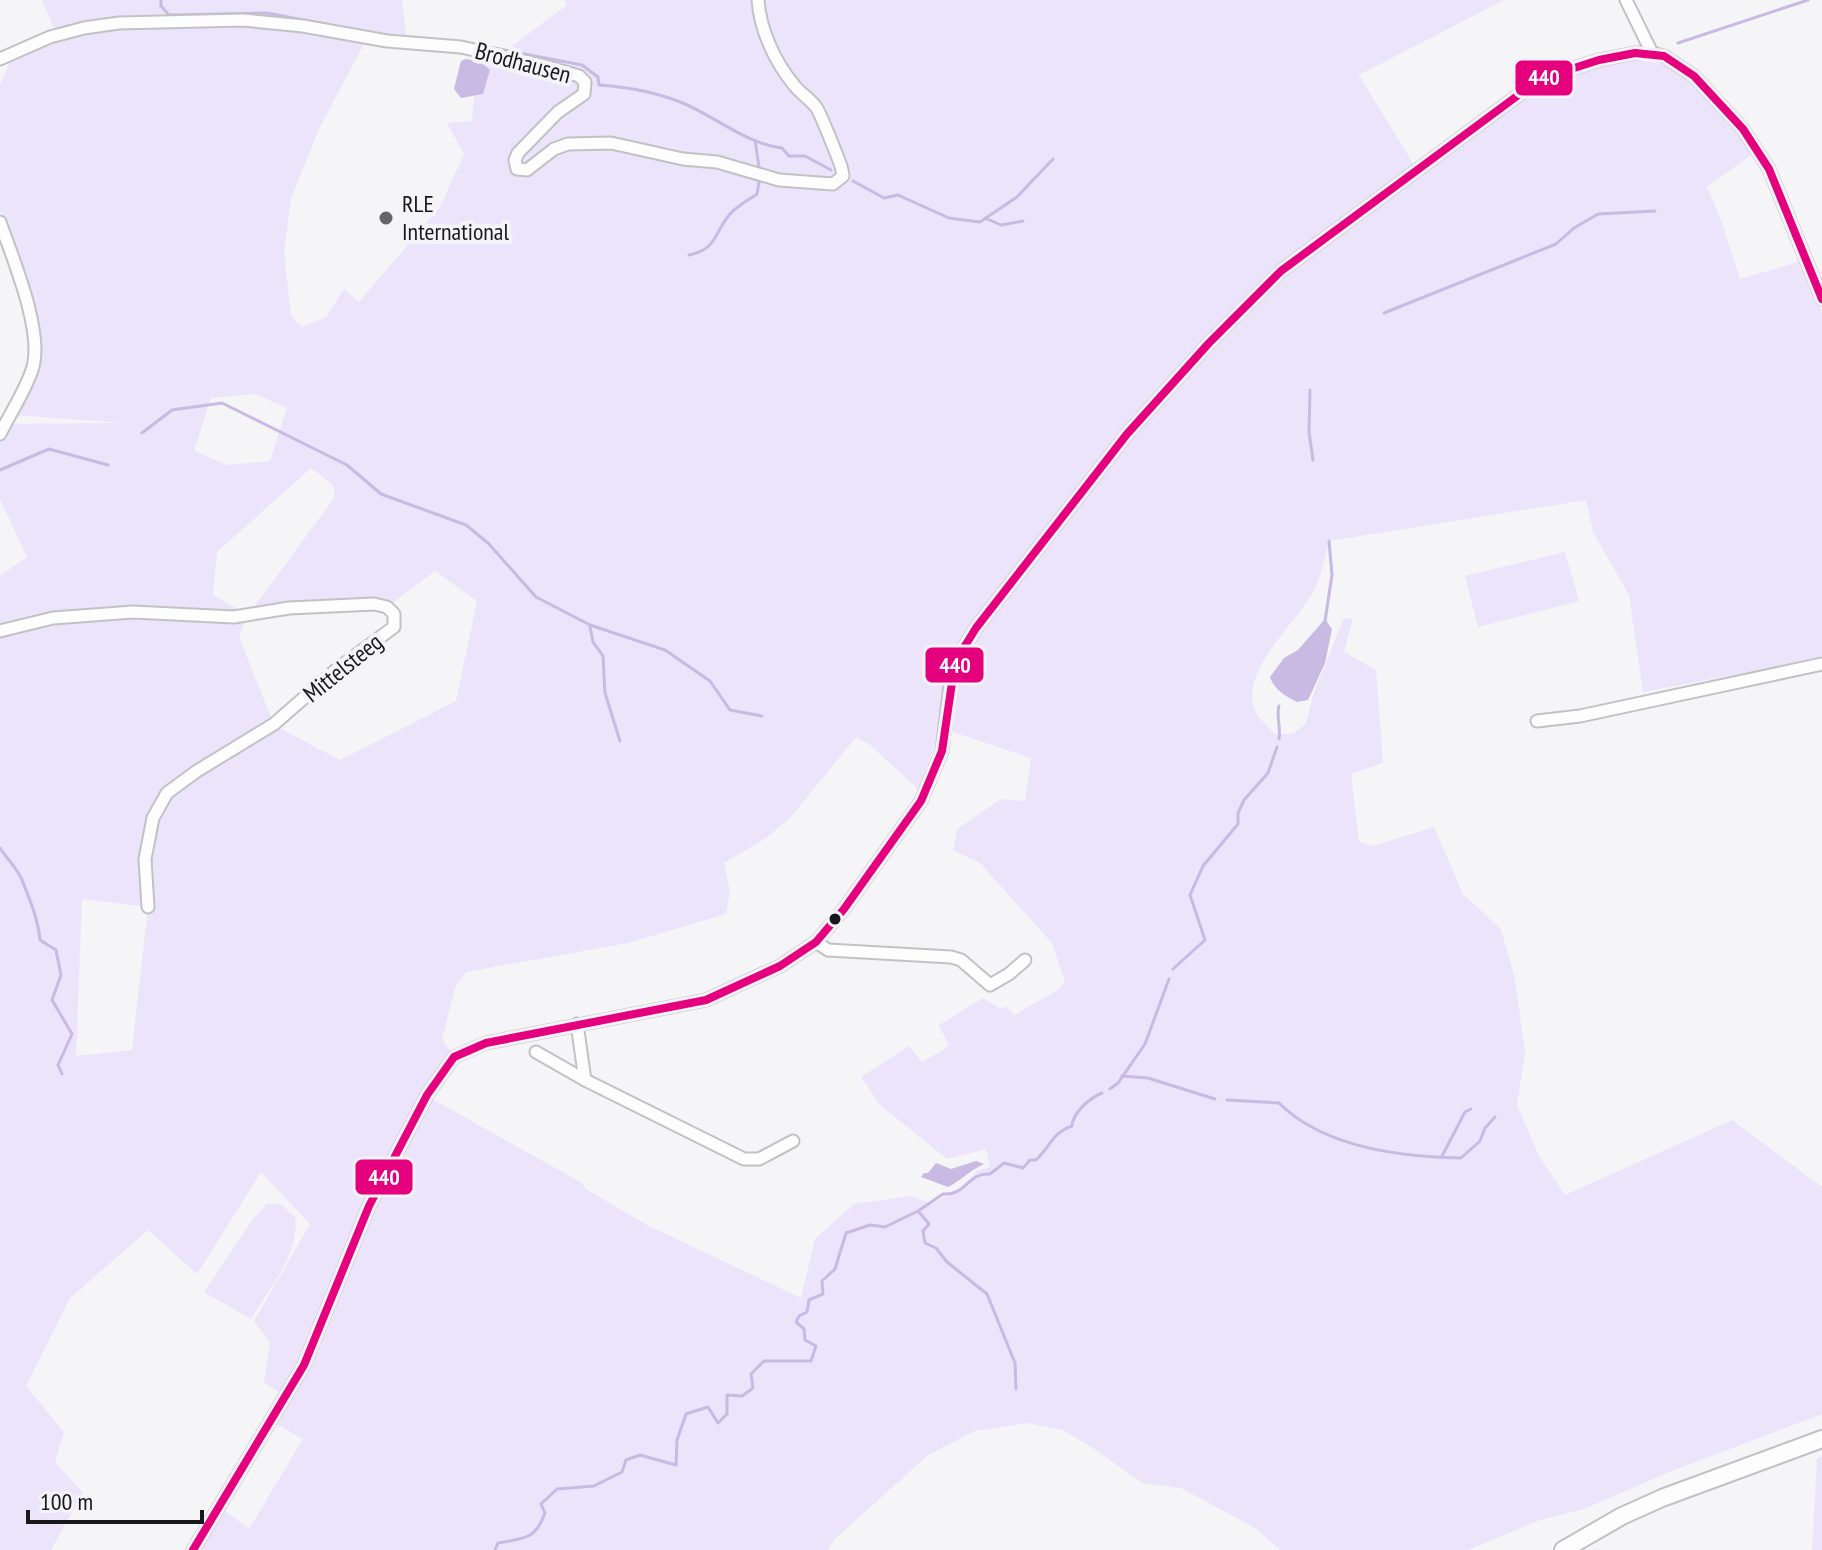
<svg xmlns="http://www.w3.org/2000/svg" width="1822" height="1550" font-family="'PT Sans Narrow',sans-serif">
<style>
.green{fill:#ebe4fb;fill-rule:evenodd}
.water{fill:#c8bae3}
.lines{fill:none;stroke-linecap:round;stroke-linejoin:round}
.stream{stroke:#c8bae3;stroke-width:3}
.street-casing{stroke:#c2c2c4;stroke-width:15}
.secondary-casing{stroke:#c2c2c4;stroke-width:20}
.street{stroke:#fefdfe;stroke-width:11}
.secondary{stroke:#fefdfe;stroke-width:16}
.bus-1-casing{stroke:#f4f3f8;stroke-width:14}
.bus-1{stroke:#e5007d;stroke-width:8}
.poi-dot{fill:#656567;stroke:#f4f3f8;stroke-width:3}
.bus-dot{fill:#18181a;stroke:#f4f3f8;stroke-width:3}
.labels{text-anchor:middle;stroke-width:8;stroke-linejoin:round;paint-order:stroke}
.street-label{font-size:24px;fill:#18181a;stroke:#f4f3f8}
.poi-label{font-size:24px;fill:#18181a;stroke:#f4f3f8;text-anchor:start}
.line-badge{stroke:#f4f3f8;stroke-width:3}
.badge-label{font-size:22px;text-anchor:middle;font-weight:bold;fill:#fff}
</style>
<rect width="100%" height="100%" fill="#f5f4f7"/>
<!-- green -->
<g class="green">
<path d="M42,0H402L407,42L367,38L320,127L291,198L284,253L291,316L302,327L326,317L344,289L359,302L440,207L464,154L447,123L472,121L474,97L483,94L490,70L482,62L486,57L500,55L567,5L565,0H1504L1359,75L1414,165L1275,267L1203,339L1119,434L1126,445C1177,388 1227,329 1284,277C1317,248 1355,223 1390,196C1442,157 1502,106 1559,78C1577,70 1629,58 1648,58C1681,59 1734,129 1754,153L1707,187L1721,220L1740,279L1802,261L1822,313V658L1643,692L1629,595L1593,532L1586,500L1329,541C1324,557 1322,576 1314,590C1298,622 1245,665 1253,704C1256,717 1267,726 1275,734H1293L1306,723L1314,693L1344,618L1353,619L1344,652L1376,670L1383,763L1351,774L1359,842L1373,846L1434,827L1463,894L1501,929L1515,979L1525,1053L1517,1105L1539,1156L1565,1195L1732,1120L1822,1187V1414L1669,1472L1584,1509L1540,1520L1468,1550H1280L1257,1529L1181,1488L1142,1483L1096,1450L1063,1430L1027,1423L975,1431L928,1455L835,1539L828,1550H201L225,1511L249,1529L303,1439L272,1422L286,1396L264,1383L270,1342L254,1321L310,1224L261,1172L197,1274L148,1230L70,1298L26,1386L64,1432L55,1462L83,1493L51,1550H0V576L27,557L0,499V438L8,424L123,423L15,415L36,367L7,224L0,211V85L10,61L59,40ZM255,394L287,408L270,461L227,465L194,451L211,398ZM311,468L333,485L335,497L248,615L213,595L217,552ZM435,571L477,601L456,701L340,760L274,725L239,637L248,615L387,607ZM941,728L1031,758L1025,801L1001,799L957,829L953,850L980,863L1052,943L1065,982L1058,990L1014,1015L1006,1006L1001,1009L983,998L939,1025L949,1046L922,1062L909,1046L861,1077L880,1105L947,1159L986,1149L990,1167L977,1171L964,1185L932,1204L911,1196L854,1204L815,1239L801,1298L647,1225L586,1189L582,1183L427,1096L454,1057L442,1039L455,987L466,972L628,943L726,914L730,892L724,863L766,838L790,818L856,737L869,744L918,789ZM82,899L148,907L132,1050L76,1056Z"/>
<polygon points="1565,552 1579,601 1478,627 1465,576"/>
<path d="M267,1204H280L295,1217C300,1253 269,1289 251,1319L204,1292L253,1219Z"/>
<polygon points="1822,1456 1822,1550 1812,1550 1817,1459"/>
</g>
<!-- water -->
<g class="water">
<polygon points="466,59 482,62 490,70 483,94 461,98 454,89 461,61"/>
<path d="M1325,619L1332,629L1325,663L1308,700L1297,702C1286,696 1274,690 1270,677L1284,658L1298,650Z"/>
<path d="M976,1161L984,1164C970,1170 962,1180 948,1187L921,1177L924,1173H928L936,1163L951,1169Z"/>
</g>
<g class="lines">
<!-- stream -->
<g class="stream">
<polyline points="161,0 161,6 169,15 267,13 330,25"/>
<path d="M468,43L582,65L598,77L599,85C628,87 657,92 685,104C717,118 747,144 782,148L789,156H805L831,170"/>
<polyline points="1678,43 1808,0"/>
<polyline points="755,140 759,167"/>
<polyline points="853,181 884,198 898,195 949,218 980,222 1017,197 1053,159"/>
<polyline points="985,218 1001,225 1023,221"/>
<path d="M689,255C718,249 714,232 730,214C737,206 748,200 757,194L759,182"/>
<polyline points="1384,313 1556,244 1574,228 1598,214 1655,211"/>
<polyline points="1310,390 1309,432 1313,460"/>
<polyline points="142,433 172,410 222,403 347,465 381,494 466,525 488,543 536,597 590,625 665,650 710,681 730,710 762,716"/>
<polyline points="0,470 49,449 108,465"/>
<polyline points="1325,621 1332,575 1329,541"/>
<polyline points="590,627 593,642 603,656 605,693 620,741"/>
<path d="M1279,706C1276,717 1281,726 1279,739"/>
<path d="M0,848C7,859 18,869 22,880C30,900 38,919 40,940L56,950L61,975L52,1000L72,1034L58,1065L62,1074"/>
<polyline points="1173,969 1205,940 1190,895 1203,866 1238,824 1238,813 1244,800 1268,773 1277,747"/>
<polyline points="1122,1076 1148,1078 1215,1099"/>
<polyline points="1110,1089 1118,1083 1145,1044 1169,979"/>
<path d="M1227,1100L1279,1103C1323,1147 1401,1157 1461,1158L1480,1141L1485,1128L1495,1117"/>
<polyline points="1442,1156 1465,1112 1471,1109"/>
<polyline points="919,1212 929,1224 923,1231 925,1243 936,1248 947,1262 987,1294 1015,1363 1016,1389"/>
<path d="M495,1550L498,1543C525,1538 535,1540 545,1513L541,1504L557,1489L594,1486L622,1472L626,1460L640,1455L676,1465L677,1440L686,1414L708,1407L718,1423L727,1414V1395L742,1396L753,1388L751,1374L764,1361H811L816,1346L805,1340L804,1329L796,1322L799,1316L807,1312L809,1300L823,1294L822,1281L835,1269L846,1233L870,1225L885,1227L918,1211L943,1194C966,1196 968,1172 990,1174L1004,1163L1023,1168L1030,1160H1036C1050,1147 1052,1133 1072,1126C1073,1112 1090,1098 1102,1093"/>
</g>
<!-- street casing -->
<g class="street-casing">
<g id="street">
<polyline points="1626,0 1652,53"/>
<path d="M0,59L50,37L84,28L119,23L243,20L303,26L387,41L461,47L541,65L579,76L585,82L584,94L558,112L518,153L515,160L517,169L527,170L554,149L568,144L611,143L683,159L717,162L779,180L833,184L843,176L842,170C841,164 819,110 816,107C810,99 800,93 794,85C775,62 760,30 758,0"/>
<path d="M0,222C13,259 43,330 33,367C26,390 11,412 0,434"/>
<polyline points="0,631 53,618 133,612 234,617 289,608 374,604 387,607 394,614 394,627 337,669 274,724 197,771 167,793 153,818 145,859 148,907"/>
<polyline points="1537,721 1580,716 1822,664"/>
<polyline points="816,942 828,950 951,957 961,960 990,985 1009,974 1025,960"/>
<polyline points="577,1024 585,1080 744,1159 759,1159 793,1141"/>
<polyline points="536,1052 585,1080"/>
<polyline points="193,1550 304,1365 369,1206 427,1095 454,1057 486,1043 706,1000 780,966 816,942 844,909 921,801 942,751 951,677 955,662 976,628 1127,434 1209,343 1281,271 1540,79 1599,60 1635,53 1652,53 1664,56 1694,76 1743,129 1769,169 1822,299"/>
</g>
</g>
<!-- secondary casing -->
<g class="secondary-casing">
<polyline id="secondary" points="1563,1550 1622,1516 1662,1498 1822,1439"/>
</g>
<!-- street -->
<use href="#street" class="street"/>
<!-- secondary -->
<use href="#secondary" class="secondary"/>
<!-- bus-1 casing -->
<g class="bus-1-casing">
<polyline id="bus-1" points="193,1550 304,1365 369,1206 427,1095 454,1057 486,1043 706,1000 780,966 816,942 844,909 921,801 942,751 955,662 976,628 1127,434 1209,343 1281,271 1540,79 1599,60 1635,53 1664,56 1694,76 1743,129 1769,169 1822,299"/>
</g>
<!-- bus-1 -->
<use href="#bus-1" class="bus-1"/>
</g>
<!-- markers -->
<circle class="poi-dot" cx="386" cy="218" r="8"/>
<circle class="bus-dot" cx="835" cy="919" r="7"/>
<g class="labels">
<!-- street labels -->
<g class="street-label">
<text transform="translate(523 63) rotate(15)" y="8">Brodhausen</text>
<text transform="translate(343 668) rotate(-39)" y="8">Mittelsteeg</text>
</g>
<!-- poi labels -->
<g class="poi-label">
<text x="402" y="212">RLE<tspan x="402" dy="28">International</tspan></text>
</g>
</g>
<g class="line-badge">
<rect x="1514" y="59" width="60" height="38" rx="8" fill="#e5007d"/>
<rect x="924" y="646" width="61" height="38" rx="8" fill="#e5007d"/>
<rect x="354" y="1158" width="60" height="38" rx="8" fill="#e5007d"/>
</g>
<g class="badge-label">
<text x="1544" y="85">440</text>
<text x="955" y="673">440</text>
<text x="384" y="1185">440</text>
</g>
<!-- scale -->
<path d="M28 1510v12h174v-12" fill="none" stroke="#18181a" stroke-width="4"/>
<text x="40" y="1510" font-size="24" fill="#18181a" stroke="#f4f3f8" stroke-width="6" paint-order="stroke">100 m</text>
</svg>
